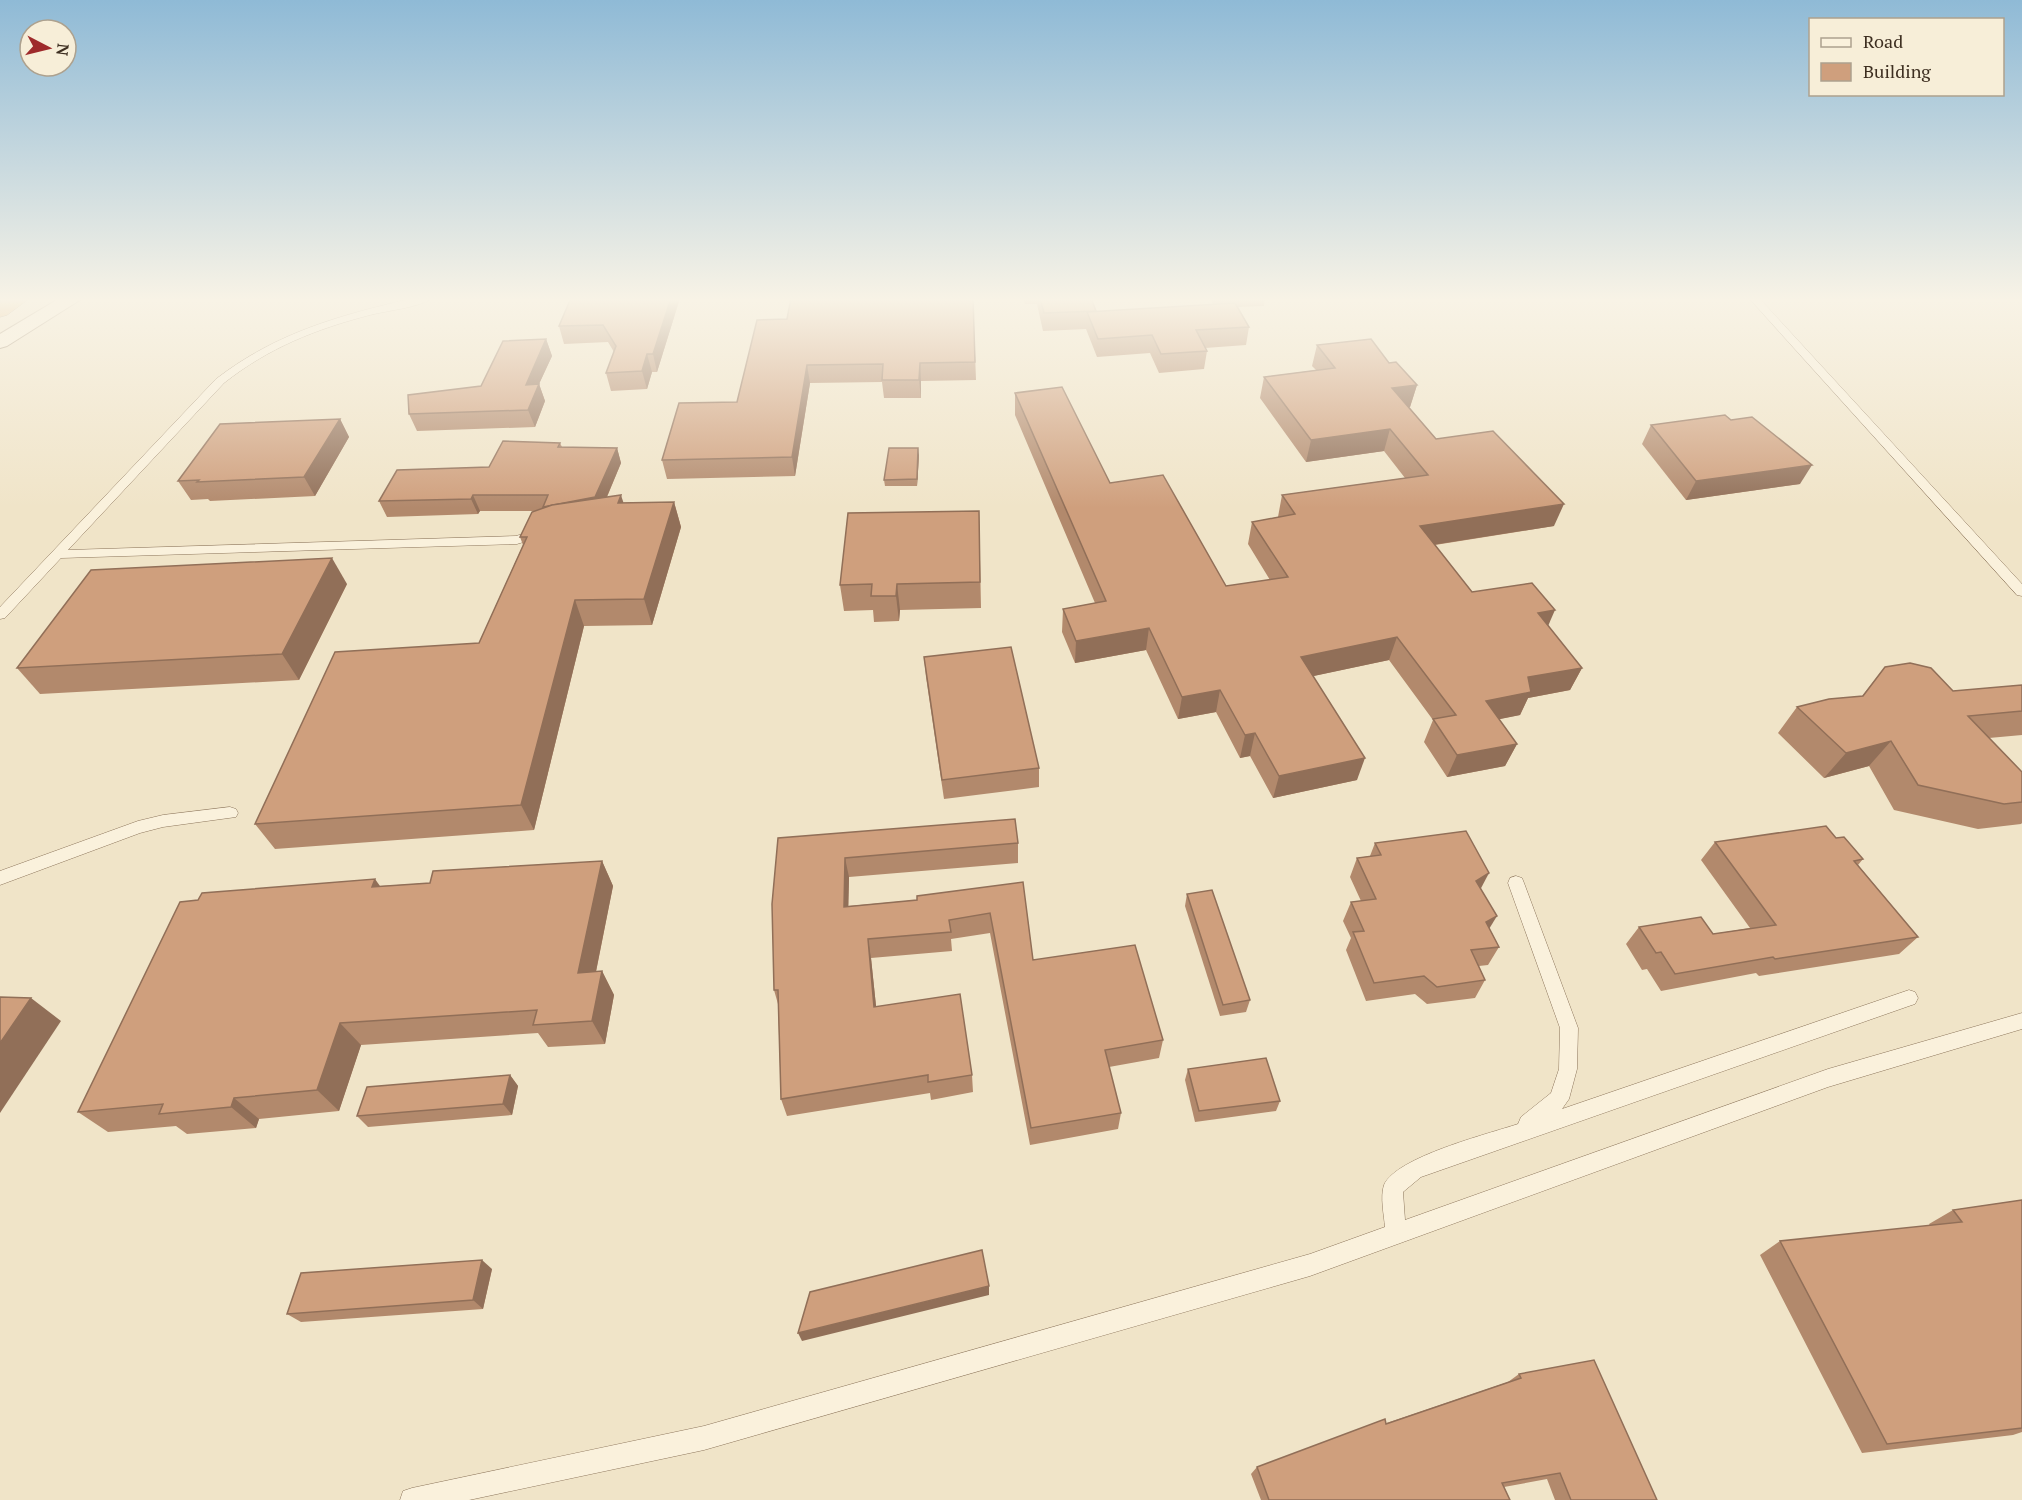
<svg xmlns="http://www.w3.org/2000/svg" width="2022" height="1500" font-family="'PT Serif',serif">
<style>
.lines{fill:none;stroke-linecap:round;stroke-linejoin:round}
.lane-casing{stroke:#8d765c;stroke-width:1}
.street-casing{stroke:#8d765c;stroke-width:2}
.highway-casing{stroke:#5b4430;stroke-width:1}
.lane{fill:#faf1dc;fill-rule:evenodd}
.street{fill:#faf1dc;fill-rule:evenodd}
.highway{fill:#e0a458;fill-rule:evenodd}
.wall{fill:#b2896c}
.shaded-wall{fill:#916f58}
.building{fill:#cf9f7d;stroke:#916f58;stroke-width:1.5}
</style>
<rect width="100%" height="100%" fill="#f0e4c8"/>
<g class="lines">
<!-- lane casing -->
<g class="lane-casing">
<g id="lane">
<path d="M414,298H433C417,308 390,310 370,315C316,329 268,348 224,383L68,550L516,536L539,529L545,533L543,536L517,544L61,558L5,618L0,619V607L216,379C277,332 341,315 414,298Z"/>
<polygon points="1749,298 1759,298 2022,584 2022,596 2017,595"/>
<polygon points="230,807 236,809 238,813 236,817 163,827 140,833 0,885 0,871 138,821 163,815"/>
<path d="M1516,876L1522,878L1524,883L1578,1028L1577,1069L1569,1099L1562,1109L1909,990L1915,992L1918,998L1915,1004L1909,1006L1421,1177L1403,1192L1405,1220L1828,1069L2022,1013V1029L1828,1087L1310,1276L704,1450L469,1500H400L403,1491L412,1488L704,1426L1310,1254L1385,1227C1384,1215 1380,1197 1384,1185C1396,1157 1488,1134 1518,1124L1521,1117L1551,1093L1559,1069L1560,1028L1508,883L1510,878Z"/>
</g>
</g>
<!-- street casing -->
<g class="street-casing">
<polygon id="street" points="60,298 83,298 7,346 0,348 0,334"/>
</g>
<!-- highway casing -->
<g class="highway-casing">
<polygon id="highway" points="5,298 30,298 7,315 0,317 0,302"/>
</g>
<!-- lane -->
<use href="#lane" class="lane"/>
<!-- street -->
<use href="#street" class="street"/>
<!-- highway -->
<use href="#highway" class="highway"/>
</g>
<!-- wall -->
<g class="wall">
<polygon points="571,298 680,298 657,372 652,372 647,389 611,391 606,373 614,352 608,342 564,344 559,326"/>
<polygon points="973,298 976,380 921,381 921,398 884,398 882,382 810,383 795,476 667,479 662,460 737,402 787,319"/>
<polygon points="1023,298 1091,298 1096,312 1213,304 1210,298 1265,298 1264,306 1238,307 1249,327 1246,345 1205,348 1207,351 1204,369 1159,373 1150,353 1097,357 1086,329 1043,331 1037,304 1025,304"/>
<polygon points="546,339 552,356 539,384 545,401 535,427 417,431 409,414 481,386"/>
<polygon points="1317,345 1389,363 1417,385 1410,407 1409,407 1436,439 1554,526 1435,545 1472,592 1548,626 1582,668 1570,690 1528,698 1520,715 1499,719 1517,744 1505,766 1447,777 1424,742 1433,720 1389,660 1313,676 1357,780 1273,798 1250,756 1240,758 1216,712 1178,719 1146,650 1075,663 1062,632 1063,609 1095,603 1015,415 1015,393 1110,483 1226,586 1270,580 1248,544 1252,522 1278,517 1282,495 1405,478 1384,451 1306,462 1260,398 1264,377 1316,370 1312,366"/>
<polygon points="340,419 349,437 315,496 210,501 208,499 191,500 178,481"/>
<polygon points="1651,425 1800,484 1686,500 1642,444"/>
<polygon points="560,443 562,447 617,448 621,463 607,497 623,503 674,502 681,527 652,625 584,626 534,830 275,849 255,824 479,643 523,545 520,537 536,511 480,511 478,514 387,517 379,501 489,467"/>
<polygon points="919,455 917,486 885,486 884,480"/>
<polygon points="979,511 981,608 900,610 899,621 874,622 873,610 844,611 840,585"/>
<polygon points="347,584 299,680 40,694 17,668"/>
<polygon points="924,657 1039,768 1039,787 944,799 926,677"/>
<polygon points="1885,667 1953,691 2022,685 2022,735 1989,738 2022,772 2022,823 2021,824 1978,829 1894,810 1869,766 1824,778 1778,733 1797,707 1862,696"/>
<polygon points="778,838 1018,843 1018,863 849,877 848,906 917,900 1023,882 1033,960 1163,1040 1159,1058 1109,1067 1121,1113 1118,1129 1030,1145 990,933 951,939 952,951 871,958 876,1006 972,1075 973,1092 931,1100 930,1093 787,1116 781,1099 778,1004 774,990"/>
<polygon points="1836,838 1863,859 1858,865 1918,937 1899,954 1759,976 1756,973 1661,991 1647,969 1642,970 1626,944 1639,927 1713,934 1750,928 1701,860 1715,842"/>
<polygon points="1375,843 1481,889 1489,928 1499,947 1488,965 1479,966 1485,980 1475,998 1427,1004 1415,994 1366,1001 1346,950 1351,938 1343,921 1351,902 1361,901 1350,877 1357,858 1370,856"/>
<polygon points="602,861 613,886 596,972 602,971 614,995 605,1044 548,1047 538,1033 361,1045 339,1111 259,1119 256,1128 187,1134 176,1126 108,1132 78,1112 380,886 430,883"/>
<polygon points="1187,894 1250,1000 1246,1012 1220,1016 1185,906"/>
<polygon points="1188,1069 1280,1101 1276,1111 1195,1122 1185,1080"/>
<polygon points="510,1075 518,1086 512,1115 368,1127 357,1116"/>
<polygon points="2022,1200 2022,1432 2013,1435 1862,1453 1760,1255 1780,1241 1930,1226 1929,1224 1953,1210"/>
<polygon points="492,1269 483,1309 301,1322 287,1314"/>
<polygon points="1519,1374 1657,1500 1555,1500 1547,1479 1504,1487 1510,1500 1261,1500 1251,1474 1257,1467 1508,1382"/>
</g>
<!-- shaded-wall -->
<g class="shaded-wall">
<polygon points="671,298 680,298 657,372 653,354"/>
<polygon points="546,339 552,356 539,384 545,401 535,427 528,410 526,385"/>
<polygon points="647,354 652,372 647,389 642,371"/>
<polygon points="920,363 921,381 921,398 919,380"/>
<polygon points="807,365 810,383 795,476 792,457"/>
<polygon points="1417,385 1410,407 1386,410 1392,388"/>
<polygon points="340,419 349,437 315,496 304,477"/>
<polygon points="1390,429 1384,451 1306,462 1311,440"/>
<polygon points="617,448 621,463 600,513 548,522 543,507"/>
<polygon points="918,448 919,455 917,486 917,479"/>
<polygon points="1812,465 1800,484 1686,500 1696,481"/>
<polygon points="473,495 480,511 478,514 471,499"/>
<polygon points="621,495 629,520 618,503"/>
<polygon points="674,502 681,527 652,625 644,599"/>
<polygon points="1564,504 1554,526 1413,548 1420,526"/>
<polygon points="332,558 347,584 299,680 282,654"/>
<polygon points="897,584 900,610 899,621 896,596"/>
<polygon points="575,600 584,626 534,830 521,805"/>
<polygon points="1555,610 1545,633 1538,613"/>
<polygon points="1149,628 1146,650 1075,663 1076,641"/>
<polygon points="1397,637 1389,660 1295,680 1301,657"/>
<polygon points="1582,668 1570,690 1528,698 1520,715 1476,724 1486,701 1528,677"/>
<polygon points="1220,690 1216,712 1178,719 1182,697"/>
<polygon points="1255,733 1250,756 1240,758 1245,735"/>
<polygon points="1891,741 1869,766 1824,778 1846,753"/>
<polygon points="1517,744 1505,766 1447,777 1457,755"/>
<polygon points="1365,758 1357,780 1273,798 1279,776"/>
<polygon points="845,858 849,877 848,926 844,907"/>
<polygon points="602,861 613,886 591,996 578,973"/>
<polygon points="1489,873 1479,892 1476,881"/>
<polygon points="375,879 392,903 372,887"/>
<polygon points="1497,916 1486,934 1486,922"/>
<polygon points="868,939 871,958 878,1025 874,1007"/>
<polygon points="602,971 614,995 605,1044 592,1021"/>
<polygon points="31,998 61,1021 0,1113 0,1043"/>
<polygon points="340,1023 361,1045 339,1111 317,1090"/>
<polygon points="510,1075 518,1086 512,1115 503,1104"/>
<polygon points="234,1098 259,1119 256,1128 231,1107"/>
<polygon points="482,1260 492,1269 483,1309 473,1300"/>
<polygon points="989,1286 989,1295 802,1341 798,1333"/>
</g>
<!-- building -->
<g class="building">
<polygon points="571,298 671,298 653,354 647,354 642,371 606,373 616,346 603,325 559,326"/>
<polygon points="791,298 973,298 975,362 920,363 919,380 882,380 883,364 807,365 792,457 662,460 679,403 737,402 757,320 787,319"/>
<polygon points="1040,298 1091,298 1096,311 1044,313"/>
<polygon points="1235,303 1249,327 1196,330 1207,351 1161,354 1152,335 1098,339 1087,312"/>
<polygon points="546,339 526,385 539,384 528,410 409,414 408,395 481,386 503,341"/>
<polygon points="1371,339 1389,363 1396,362 1417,385 1392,388 1436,439 1493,431 1564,504 1420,526 1472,592 1532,583 1555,610 1538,613 1582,668 1528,677 1531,692 1486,701 1517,744 1457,755 1433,719 1456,715 1397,637 1301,657 1365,758 1279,776 1255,733 1245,735 1220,690 1182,697 1149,628 1076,641 1063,609 1106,601 1015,393 1062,387 1110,483 1163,475 1226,586 1288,577 1252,522 1295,514 1282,495 1428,475 1390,429 1311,440 1264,377 1335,368 1317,345"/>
<polygon points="1725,415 1731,420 1752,417 1812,465 1696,481 1651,425"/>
<polygon points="340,419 304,477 197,482 199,480 178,481 220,424"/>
<polygon points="503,441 560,443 558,447 617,448 595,497 543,507 548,495 473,495 471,499 379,501 397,470 489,467"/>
<polygon points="889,448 918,448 917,479 884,480"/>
<polygon points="621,495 618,503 674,502 644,599 575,600 521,805 255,824 335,652 479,643 527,537 520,537 532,512 552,505"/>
<polygon points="979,511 980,582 897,584 896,596 871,596 872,584 840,585 848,513"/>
<polygon points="332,558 282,654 17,668 91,570"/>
<polygon points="1011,647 1039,768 942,780 924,657"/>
<polygon points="1910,663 1931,668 1953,691 2022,685 2022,711 1968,716 2022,772 2022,802 2004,804 1918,785 1891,741 1846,753 1797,707 1829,699 1863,696 1885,667"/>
<polygon points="1015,819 1018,843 845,858 844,907 917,900 917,896 1023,882 1033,960 1135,945 1163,1040 1105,1050 1121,1113 1031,1128 990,913 949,920 951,932 868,939 874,1007 960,994 972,1075 928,1082 928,1075 781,1099 778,990 774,990 772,904 778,838"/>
<polygon points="1826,826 1836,838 1844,837 1863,859 1854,861 1918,937 1775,959 1773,957 1675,974 1661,952 1656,953 1639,927 1701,917 1713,934 1776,925 1715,842"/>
<polygon points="1466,831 1489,873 1476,881 1497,916 1486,922 1499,947 1471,950 1485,980 1437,987 1424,976 1374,983 1353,932 1364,931 1351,902 1376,899 1357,858 1381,855 1375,843"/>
<polygon points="602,861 578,973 602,971 592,1021 533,1025 537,1010 340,1023 317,1090 234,1098 231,1107 159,1114 163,1104 78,1112 180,902 198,900 202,893 375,879 372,887 430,883 433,871"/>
<polygon points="1212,890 1250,1000 1223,1005 1187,894"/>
<polygon points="0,997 31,998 0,1043"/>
<polygon points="1266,1058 1280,1101 1199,1111 1188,1069"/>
<polygon points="510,1075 503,1104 357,1116 367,1087"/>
<polygon points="2022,1200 2022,1428 1887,1444 1780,1241 1962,1222 1953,1210"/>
<polygon points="982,1250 989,1286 798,1333 810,1292"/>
<polygon points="482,1260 473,1300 287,1314 301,1273"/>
<polygon points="1594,1360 1657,1500 1571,1500 1560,1473 1502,1483 1510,1500 1269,1500 1257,1467 1385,1419 1386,1424 1521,1378 1519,1374"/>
</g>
<!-- sky -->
<linearGradient id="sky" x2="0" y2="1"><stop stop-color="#8fbad6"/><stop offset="0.59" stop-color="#f8f3e6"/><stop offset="1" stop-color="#f8f3e6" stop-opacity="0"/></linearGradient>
<rect width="2022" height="508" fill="url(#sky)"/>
<!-- legend -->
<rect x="1809" y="18" width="195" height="78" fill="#f7eed8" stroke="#ada18e" stroke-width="1.5"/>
<rect x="1821" y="38" width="30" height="9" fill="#faf1dc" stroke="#ada18e" stroke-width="1.5"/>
<text x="1863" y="48" font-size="18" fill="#3d2e20">Road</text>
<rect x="1821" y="63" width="30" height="18" fill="#cf9f7d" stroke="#ada18e" stroke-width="1.5"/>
<text x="1863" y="78" font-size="18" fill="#3d2e20">Building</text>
<!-- north arrow -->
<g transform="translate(48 48) rotate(97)"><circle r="28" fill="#f7eed8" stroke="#ada18e" stroke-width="1.5"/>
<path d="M0-4.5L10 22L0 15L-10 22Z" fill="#9e2a2b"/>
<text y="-9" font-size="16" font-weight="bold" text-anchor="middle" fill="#3d2e20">N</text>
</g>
</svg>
